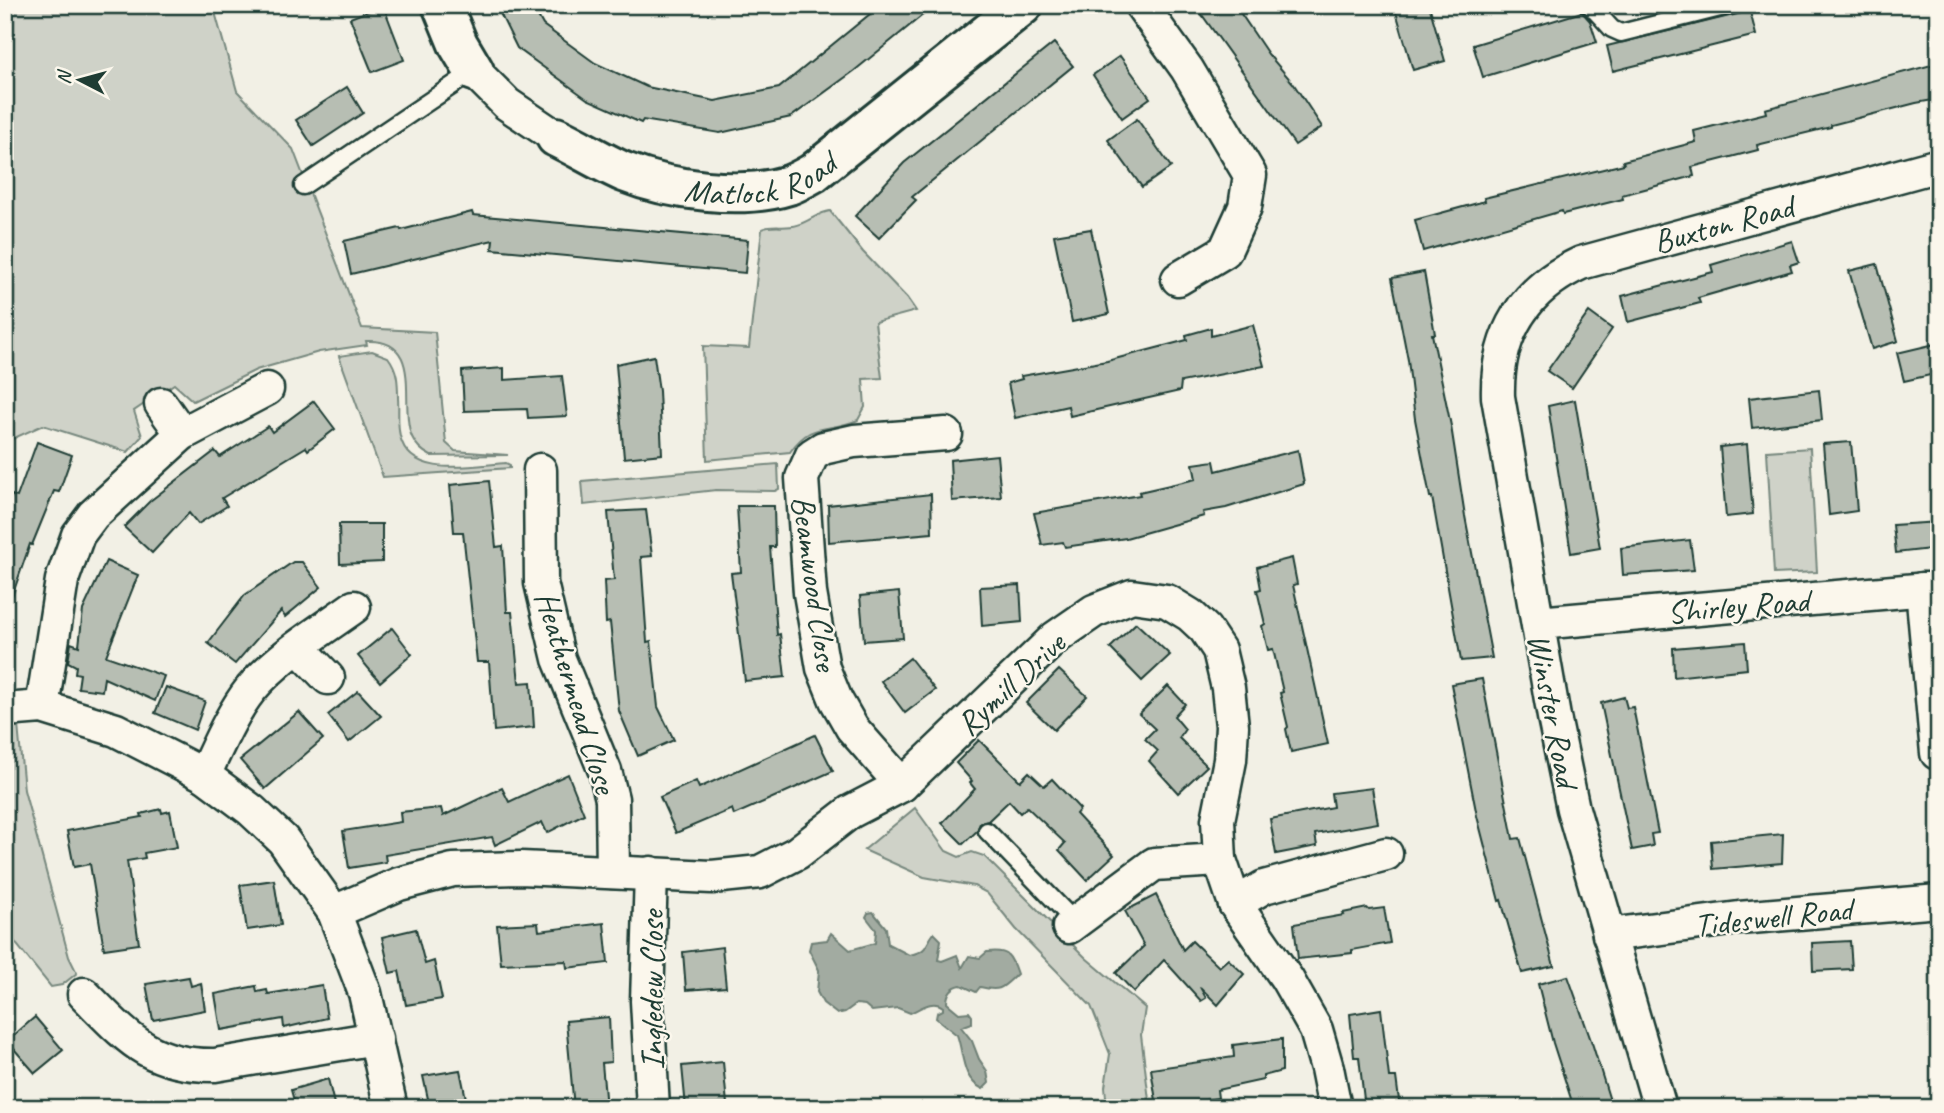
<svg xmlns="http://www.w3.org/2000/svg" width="1944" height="1113" font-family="Caveat,sans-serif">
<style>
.green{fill:#cfd2c8;stroke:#77887e;stroke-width:2}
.water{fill:#a2aba1;stroke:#6e7f75;stroke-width:2}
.building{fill:#b7beb3;stroke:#1f3d34;stroke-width:2}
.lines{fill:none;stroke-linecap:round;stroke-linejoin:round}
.service-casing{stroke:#1f3d34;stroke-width:21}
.minor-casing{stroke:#1f3d34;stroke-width:37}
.tertiary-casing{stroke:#1f3d34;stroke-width:44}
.service{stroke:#fbf7ec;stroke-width:16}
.minor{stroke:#fbf7ec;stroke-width:32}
.tertiary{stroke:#fbf7ec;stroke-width:38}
.labels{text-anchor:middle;stroke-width:5;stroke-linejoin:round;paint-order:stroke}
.street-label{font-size:33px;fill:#1f3d34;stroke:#fbf7ec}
</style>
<rect width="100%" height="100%" fill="#f2f0e5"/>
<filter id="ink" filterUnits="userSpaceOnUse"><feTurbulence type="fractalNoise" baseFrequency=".0143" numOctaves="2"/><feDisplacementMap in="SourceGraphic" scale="14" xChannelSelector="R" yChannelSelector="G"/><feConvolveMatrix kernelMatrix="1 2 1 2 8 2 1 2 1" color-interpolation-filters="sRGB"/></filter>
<g filter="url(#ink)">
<!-- green -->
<g class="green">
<path d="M5,5H213L237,91L293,149L362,328L435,332L446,443L455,451L508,455L431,456C423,452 416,446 412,437C398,404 426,338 366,341L367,345L319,352L256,370L193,401L174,384L134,411L142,436L128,452L43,425L14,438L5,445Z"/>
<path d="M830,211L863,252L907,298L916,311L875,322L882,378L863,379L865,407L858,420C828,433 812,420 790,452L707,460L703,346L749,348L762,229C772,224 785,229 797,225C809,222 819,212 830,211Z"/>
<path d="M372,351L388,357C398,370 398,383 398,398C399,411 397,424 400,436C410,480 474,465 506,463L510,465V468L383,477L339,356Z"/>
<polygon points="1810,448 1817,572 1774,574 1767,451"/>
<polygon points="778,464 779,489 775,491 716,490 584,505 582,481"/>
<polygon points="18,725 24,790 69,957 77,973 62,985 51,987 5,930 5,727"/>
<polygon points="915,808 946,851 959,857 972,852 984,856 1086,958 1145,1008 1141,1035 1150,1108 1107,1108 1105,1087 1110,1054 1091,1006 1016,929 987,893 974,886 924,877 864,850"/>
</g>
<!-- water -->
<path class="water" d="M873,912L886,928L888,944L909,955C929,951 924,946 934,933L941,940L938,960L942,961L957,955L962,968L969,956L980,958L987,952C1009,949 1011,956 1017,974C1002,988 1001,992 980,987L976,992L961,985C951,987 947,993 947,1003L959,1013L969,1012L972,1016V1023L961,1027L972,1041L979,1059L987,1071L989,1083L983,1089C961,1079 964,1054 957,1035L936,1018L937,1013L943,1010V1007C933,999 921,1008 910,1013L898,1008L872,1011L865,1005L856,1004L845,1012L837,1014L823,1003L817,992L819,970L809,950L811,942L827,940L831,933L850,950L875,943L876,930L866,917L868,913Z"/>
<!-- building -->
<g class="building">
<polygon points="383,5 404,60 372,72 350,18"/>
<polygon points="496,5 532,5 543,25 595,63 647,87 715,101 779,88 881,5 935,5 854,71 791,117 720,133 643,120 641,123 587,99 517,48"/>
<polygon points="1195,5 1235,5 1268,54 1293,83 1322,127 1295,145"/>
<polygon points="1394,5 1429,5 1445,61 1413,70"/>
<polygon points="1750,11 1756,35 1613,71 1607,46"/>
<polygon points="1582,12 1590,21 1597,42 1483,77 1473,45"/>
<polygon points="1054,43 1073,66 912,197 916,200 879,238 855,216 904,163"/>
<polygon points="1120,56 1150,98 1122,118 1093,75"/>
<polygon points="1939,63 1939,99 1916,103 1831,125 1831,127 1757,145 1758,150 1692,167 1694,176 1622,195 1623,199 1563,214 1562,211 1423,251 1415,220 1485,201 1484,198 1624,164 1623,161 1696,142 1694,131 1766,113 1765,109"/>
<polygon points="347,87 363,113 313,146 296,120"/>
<polygon points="1137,119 1171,167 1142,187 1108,140"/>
<polygon points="472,212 473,215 748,240 745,273 492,249 493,240 351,274 344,241 400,228 401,230"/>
<polygon points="1091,229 1109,314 1072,322 1054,235"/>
<polygon points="1792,241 1799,262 1790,265 1792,271 1698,298 1700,303 1628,322 1622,296 1713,272 1711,265"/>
<polygon points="1877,264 1898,341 1872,349 1849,271"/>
<polygon points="1424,272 1435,334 1432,334 1451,426 1465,516 1492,658 1461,661 1432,497 1430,497 1415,419 1408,360 1392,278"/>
<polygon points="1589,312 1612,329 1572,388 1547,371"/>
<polygon points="1253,325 1264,366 1181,382 1180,391 1070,416 1068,406 1015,418 1008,383 1022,379 1021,376 1107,361 1187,340 1186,335 1211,328 1211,336"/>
<polygon points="1939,343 1939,373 1904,381 1897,353"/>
<polygon points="654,356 659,391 662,454 624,458 616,364"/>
<polygon points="504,368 504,380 562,376 567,416 528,418 527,409 464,411 462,371"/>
<polygon points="1819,390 1822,420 1752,428 1749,398"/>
<polygon points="1575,400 1600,548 1571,553 1548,406"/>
<polygon points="314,401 335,429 308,450 306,447 222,498 227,506 198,524 189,513 152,553 124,527 150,501 215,451 220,457 268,426 272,432"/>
<polygon points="37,442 72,455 59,492 54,491 32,545 30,544 9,605 5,605 5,511 12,495 17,497"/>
<polygon points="1851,442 1857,511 1829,515 1823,444"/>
<polygon points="1747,444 1753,514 1726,517 1720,447"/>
<polygon points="1298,450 1304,484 1226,508 1203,512 1204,516 1126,538 1065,547 1063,542 1042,545 1034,513 1140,495 1139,492 1196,479 1193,464 1214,461 1216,471"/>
<polygon points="997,455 1001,497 952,501 950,460"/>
<polygon points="489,481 496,547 503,546 507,612 512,612 519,683 531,682 534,727 494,731 489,662 477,662 463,532 454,532 450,485"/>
<polygon points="931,494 932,533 829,542 828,505"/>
<polygon points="737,506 774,506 775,547 770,547 777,635 780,634 785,677 745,681 731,573 741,572"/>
<polygon points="646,510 652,556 641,557 647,642 651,641 658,707 674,740 638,756 619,711 610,622 606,623 604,581 614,580 608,512"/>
<polygon points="1939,522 1939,548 1896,553 1893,525"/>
<polygon points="339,524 382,524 382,562 340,564"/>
<polygon points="1690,540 1694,570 1623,575 1621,548"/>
<polygon points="1292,558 1297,584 1293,585 1328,744 1291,752 1286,729 1288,727 1280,693 1283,692 1273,649 1268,650 1262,626 1265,624 1257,590 1261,589 1257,567"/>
<polygon points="106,561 138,575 106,656 164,676 155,701 104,678 102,691 78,688 80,674 75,673 76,666 68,662 71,643 79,646 83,610"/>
<polygon points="293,562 302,562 321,587 285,617 281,611 235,664 208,643 245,595"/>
<polygon points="1020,585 1022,622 982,626 980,587"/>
<polygon points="899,592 903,638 864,641 860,596"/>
<polygon points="1136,623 1170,655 1142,681 1110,648"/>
<polygon points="392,628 412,654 380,682 358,656"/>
<polygon points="1745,642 1747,669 1674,677 1673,648"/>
<polygon points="910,658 935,690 905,713 881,681"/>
<polygon points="1059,670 1087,696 1054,730 1026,703"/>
<polygon points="1482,679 1513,839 1520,838 1554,966 1522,973 1501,900 1499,901 1477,816 1451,684"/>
<polygon points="1168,686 1185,704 1174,716 1185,729 1179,738 1207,766 1178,793 1149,761 1158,751 1145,739 1155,729 1139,714"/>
<polygon points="166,687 205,701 195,730 155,713"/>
<polygon points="358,691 381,716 349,742 328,715"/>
<polygon points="1624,697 1627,708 1633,707 1658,833 1651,834 1653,846 1632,850 1601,703"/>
<polygon points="299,712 323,739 265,789 240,760"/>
<polygon points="815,735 833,771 734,815 732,809 676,833 660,797 696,781 699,788"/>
<polygon points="979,740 1020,781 1029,772 1044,786 1052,779 1080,809 1076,814 1114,855 1087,880 1059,850 1065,843 1027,807 1020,813 1009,801 988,821 980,823 977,831 963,844 942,823 975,789 970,783 972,781 956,763"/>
<polygon points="568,774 584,814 547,833 542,822 495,845 492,837 385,855 386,862 349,868 343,831 401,822 400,812 441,808 443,816 502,788 509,802"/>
<polygon points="1372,788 1378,823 1315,834 1317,846 1276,854 1270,819 1333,807 1331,793"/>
<polygon points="161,809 162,813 170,811 177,847 144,853 145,858 127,861 139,944 104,949 90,864 74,867 67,831 142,817 141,814"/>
<polygon points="1783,834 1782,863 1713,869 1711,841"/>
<polygon points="274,880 281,925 247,930 240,885"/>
<polygon points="1156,895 1183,950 1192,941 1219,967 1228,959 1244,974 1218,1005 1200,987 1206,998 1201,1001 1164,960 1134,992 1116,973 1144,946 1125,911"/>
<polygon points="1367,908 1369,910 1384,908 1390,943 1352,950 1352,953 1298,959 1294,924 1344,915 1343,913"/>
<polygon points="538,923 539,931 604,923 608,963 567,968 566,961 501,964 497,925"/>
<polygon points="416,929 425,964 434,961 442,999 406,1005 399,971 390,973 382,937"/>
<polygon points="1850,941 1852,969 1813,971 1812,943"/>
<polygon points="722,947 726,987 686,990 683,952"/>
<polygon points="1568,976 1593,1046 1611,1104 1597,1108 1574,1108 1553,1043 1538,984"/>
<polygon points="189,977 191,986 201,983 205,1010 153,1020 146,984"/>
<polygon points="322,985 327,1018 284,1028 283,1019 221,1030 215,994 256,986 257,992 267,990 268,994"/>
<polygon points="1381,1009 1389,1077 1396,1077 1400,1108 1365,1108 1359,1057 1354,1057 1350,1014"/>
<polygon points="35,1017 63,1050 35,1073 7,1041"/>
<polygon points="609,1017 611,1062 602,1063 606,1108 574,1108 566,1021"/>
<polygon points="1282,1039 1282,1071 1263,1076 1263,1080 1217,1090 1218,1098 1157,1107 1151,1069 1234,1057 1233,1045"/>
<polygon points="723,1062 727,1104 686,1108 682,1066"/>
<polygon points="460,1070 468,1108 430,1108 423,1076"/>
<polygon points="328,1079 335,1108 296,1108 291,1090"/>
</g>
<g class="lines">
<!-- service casing -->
<g class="service-casing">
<g id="service">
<polyline points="1590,5 1612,29 1621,33 1732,5"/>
<polyline points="303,186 474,71"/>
<polyline points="987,831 1076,923"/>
</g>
</g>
<!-- minor casing -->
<g class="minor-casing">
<g id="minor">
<polyline points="1141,5 1187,69 1250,175 1245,207 1225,251 1178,279"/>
<polyline points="474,71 507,104 556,137"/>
<polyline points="161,404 182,434"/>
<polyline points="540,470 541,583 559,659 605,771 612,799 613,872"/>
<polyline points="1922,589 1937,753"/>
<polyline points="1538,623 1939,588"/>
<polyline points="298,647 328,678"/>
<polyline points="42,707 62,580 78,535 93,515 182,434 267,389"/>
<polyline points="5,710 42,707 116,730 204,775 251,810 283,840 334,912 365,993 391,1108"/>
<path d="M204,775C218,746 231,714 251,689C279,656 319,632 354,607"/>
<polyline points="902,785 852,728 836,700 823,668 810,593 802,478 812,455 823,448 854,441 946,434"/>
<polyline points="651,873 647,1001 653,1108"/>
<polyline points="1235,904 1264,887 1386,854"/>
<polyline points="334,912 399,884 453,870 521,868 712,877 760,872 797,853 850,812 902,785 1055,638 1094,611 1132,596 1167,601 1190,615 1205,629 1219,650 1228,688 1232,726 1230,760 1218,820 1220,860 1235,904 1287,979 1316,1030 1327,1068 1335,1108"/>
<polyline points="1069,927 1154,864 1220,860"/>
<polyline points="1609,935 1739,918 1939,901"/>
<path d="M84,994C127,1037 149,1066 215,1065L376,1038"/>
<path d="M1660,1108L1573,809L1554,717L1498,397C1496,334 1524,289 1581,263L1939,165"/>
</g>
</g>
<!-- tertiary casing -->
<g class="tertiary-casing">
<g id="tertiary">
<polyline points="442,5 458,44 474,71"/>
<path id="s1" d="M556,137C579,148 601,162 624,172C669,190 742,200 789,185C797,182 806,177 813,173L1023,5"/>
</g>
</g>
<!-- service -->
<use href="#service" class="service"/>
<!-- minor -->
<use href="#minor" class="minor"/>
<!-- tertiary -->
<use href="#tertiary" class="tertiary"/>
</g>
</g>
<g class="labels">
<!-- street labels -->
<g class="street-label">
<text dy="12" stroke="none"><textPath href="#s1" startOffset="217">Matlock Road</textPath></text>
<text transform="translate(1723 223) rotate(-15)" y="12">Buxton Road</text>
<text transform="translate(816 583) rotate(82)" y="12">Beamwood Close</text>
<text transform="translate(1738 605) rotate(-5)" y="12">Shirley Road</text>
<text transform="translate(1010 683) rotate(-43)" y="12">Rymill Drive</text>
<text transform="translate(577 692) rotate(73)" y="12">Heathermead Close</text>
<text transform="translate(1554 710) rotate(79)" y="12">Winster Road</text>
<text transform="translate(1773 916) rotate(-6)" y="12">Tideswell Road</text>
<text transform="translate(651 990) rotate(-90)" y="12">Ingledew Close</text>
</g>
</g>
<!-- margin -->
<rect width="1944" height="1113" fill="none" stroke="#fbf7ec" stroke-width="28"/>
<rect x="14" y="14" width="1916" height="1085" fill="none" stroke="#1f3d34" stroke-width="2.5" filter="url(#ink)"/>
<!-- north arrow -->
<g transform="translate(80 80) rotate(276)" stroke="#fbf7ec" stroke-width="5" paint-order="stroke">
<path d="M0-5L12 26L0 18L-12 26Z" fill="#1f3d34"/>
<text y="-10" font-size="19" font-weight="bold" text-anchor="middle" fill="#1f3d34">N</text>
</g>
</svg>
